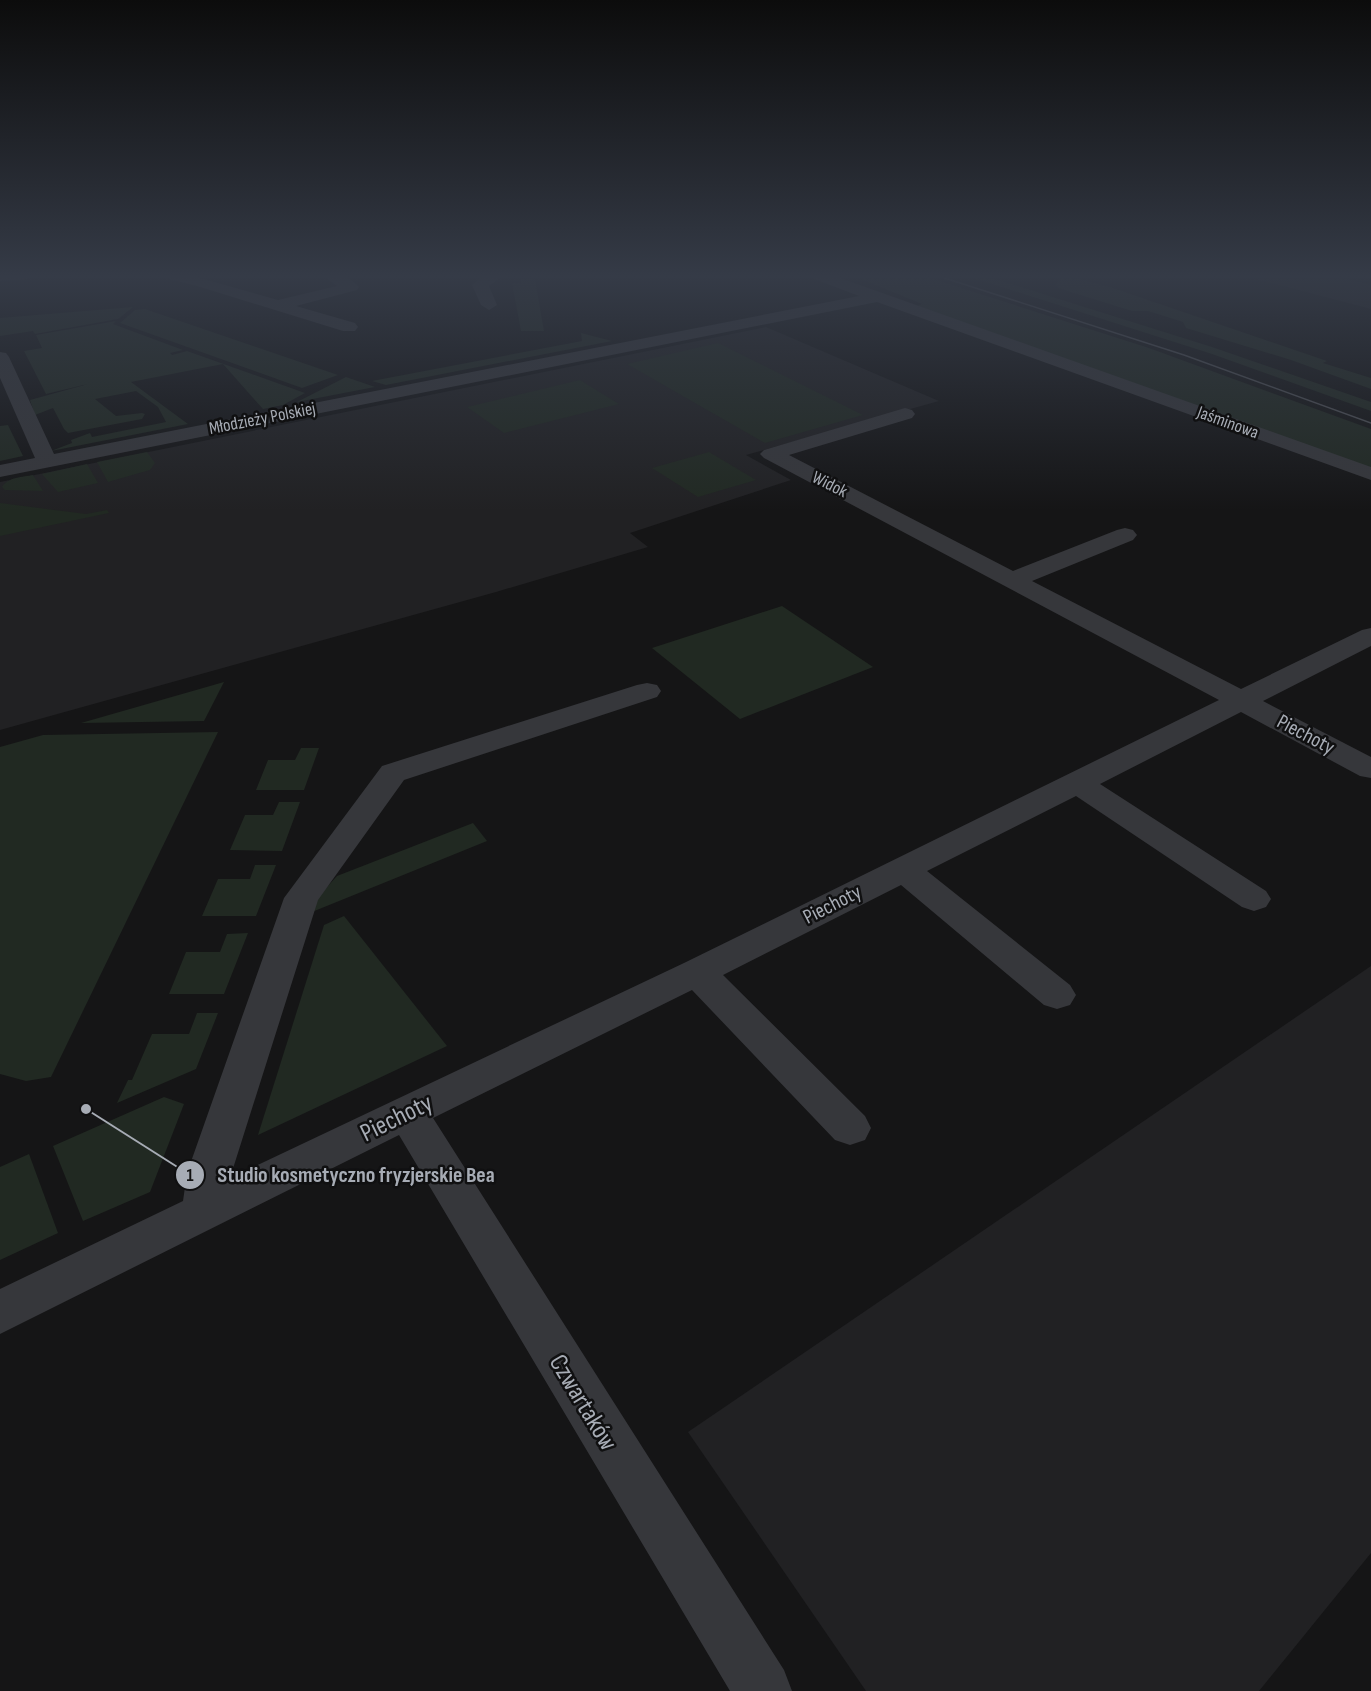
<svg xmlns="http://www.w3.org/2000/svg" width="1371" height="1691" font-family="'Sofia Sans Condensed',sans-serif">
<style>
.built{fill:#212123}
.green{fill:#212922}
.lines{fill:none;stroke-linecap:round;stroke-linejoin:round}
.minor{fill:#36373b;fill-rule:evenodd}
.tertiary{fill:#36373b;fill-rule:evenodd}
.tram{stroke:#4f5156;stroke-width:1.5}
.labels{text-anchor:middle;stroke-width:5;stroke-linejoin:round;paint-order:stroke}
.far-street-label{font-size:18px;fill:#a7acb5;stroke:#101011}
.street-label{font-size:21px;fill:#a7acb5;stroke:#101011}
.near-street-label{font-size:26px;fill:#a7acb5;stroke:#101011}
.leader{fill:none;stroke:#a7acb5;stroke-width:2}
.callout-dot{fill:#a7acb5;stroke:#101011;stroke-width:2}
.mark-label{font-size:18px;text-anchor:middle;font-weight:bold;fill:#111}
.callout-label{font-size:22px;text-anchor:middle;font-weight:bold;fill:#a7acb5;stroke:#101011;stroke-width:5;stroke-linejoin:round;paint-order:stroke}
</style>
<rect width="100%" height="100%" fill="#151516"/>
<!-- built -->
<g class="built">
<polygon points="1237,274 1327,274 1371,285 1371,309"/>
<polygon points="766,327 939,401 746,455 791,480 630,533 648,547 496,592 0,730 0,482"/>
<polygon points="1371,966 1371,1553 1259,1691 866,1691 688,1432"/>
</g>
<!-- green -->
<g class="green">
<polygon points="849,274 918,274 1149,348 1371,429 1371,468 917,306 922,304"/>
<polygon points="961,274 979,274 1212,347 1371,402 1371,411 1212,354"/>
<polygon points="1042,274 1060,274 1110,287 1327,361 1323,363 1371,378 1371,389 1291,360 1186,328 1183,322 1148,311 1132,311 1058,288 1055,285 1060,279"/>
<polygon points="521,279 535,279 544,331 521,331 512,283 521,283"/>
<polygon points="133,307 118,319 35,334 33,331 0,336 0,318"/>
<polygon points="145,309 338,375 302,388 120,323 135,310"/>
<polygon points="116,321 113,324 183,350 170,353 172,355 187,351 305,393 283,405 263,409 223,364 131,382 188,424 51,451 72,443 71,440 90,433 92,437 166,422 158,407 136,391 95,399 116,416 142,413 145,414 142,419 68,433 64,429 53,408 35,415 30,400 88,384 46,394 24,351 42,348 36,335"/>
<polygon points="581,333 612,341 386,385 372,381 582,341"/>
<polygon points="718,343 863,415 765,443 627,364"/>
<polygon points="346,377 375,387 297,402"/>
<polygon points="580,380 619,404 504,433 467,407"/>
<polygon points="8,425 23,456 0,461 0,426"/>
<polygon points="147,452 155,463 150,470 108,482 97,462"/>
<polygon points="709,452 756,480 698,497 652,468"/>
<polygon points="87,464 98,483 58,492 42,474"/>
<path d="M33,475L43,491L5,490L2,487C8,477 23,477 33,475Z"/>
<polygon points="0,503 86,514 107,510 109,513 0,536"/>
<polygon points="782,606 873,667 740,719 652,648"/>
<polygon points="224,682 204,721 81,723"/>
<polygon points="218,732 51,1077 26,1081 0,1074 0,747 43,735"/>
<polygon points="301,748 319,748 304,790 256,790 268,760 295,760"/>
<polygon points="279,802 300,802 282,851 230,850 245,815 273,815"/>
<polygon points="473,823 487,841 307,914 309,907 337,876"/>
<polygon points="255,865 276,865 256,916 202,916 218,879 250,879"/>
<polygon points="344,916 447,1046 258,1135 324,925"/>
<polygon points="248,933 224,994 169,994 186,952 220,952 227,934"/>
<polygon points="197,1013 218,1013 196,1069 117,1103 128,1080 132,1080 152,1034 189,1034"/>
<polygon points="164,1097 184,1104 150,1192 83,1221 53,1146"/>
<polygon points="29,1154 58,1233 0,1260 0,1167"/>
</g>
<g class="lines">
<!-- minor -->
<g class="minor">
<path d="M158,274H186L278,300L337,286L321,274C336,274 349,275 359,287L357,290L296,306L355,323L358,327L355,331H343L197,286L161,277Z"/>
<polygon points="486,274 505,274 489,286 497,305 489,310 481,305 472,285"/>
<polygon points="806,274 829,274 1371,467 1371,480 877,302 0,477 0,465 35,458 0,378 0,352 6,353 9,357 54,454 859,296 809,277"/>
<polygon points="905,408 912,410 915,414 912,418 789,455 1013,571 1117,530 1125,528 1133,530 1137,535 1133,540 1032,581 1241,689 1362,630 1371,628 1371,646 1263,701 1371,757 1371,778 1360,776 1241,712 1100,784 1266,891 1271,899 1266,907 1254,911 1242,907 1076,796 927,871 1070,985 1076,995 1070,1005 1057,1009 1044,1005 901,885 723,975 865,1116 871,1128 865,1140 850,1145 835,1140 692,990 433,1118 784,1670 792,1691 730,1691 399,1135 0,1334 0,1289 183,1201 187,1173 284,898 382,766 637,685 647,683 657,685 661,691 657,697 404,780 318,900 230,1178 684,963 1219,700 764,458 760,454 764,450"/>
</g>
<!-- tertiary -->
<polygon class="tertiary" points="0,274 36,274 28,279 0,281"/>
<!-- tram -->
<polyline class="tram" points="932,274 1184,355 1371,423"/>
</g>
<!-- sky -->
<linearGradient id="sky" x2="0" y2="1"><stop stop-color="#0c0c0c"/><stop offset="0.54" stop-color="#353b47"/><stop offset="1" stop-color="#353b47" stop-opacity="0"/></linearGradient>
<rect width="1371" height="511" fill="url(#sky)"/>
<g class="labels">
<!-- far-street labels -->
<g class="far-street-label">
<text transform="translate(262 418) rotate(-11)" y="6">Młodzieży Polskiej</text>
<text transform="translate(1228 422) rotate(20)" y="6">Jaśminowa</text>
<text transform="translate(830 484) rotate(27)" y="6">Widok</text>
</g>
<!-- street labels -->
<g class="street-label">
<text transform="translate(1306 734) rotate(28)" y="7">Piechoty</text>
<text transform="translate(832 904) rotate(-27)" y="7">Piechoty</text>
</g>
<!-- near-street labels -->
<g class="near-street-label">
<text transform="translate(396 1117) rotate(-26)" y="9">Piechoty</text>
<text transform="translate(584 1402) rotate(59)" y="9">Czwartaków</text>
</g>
</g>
<!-- callouts -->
<path class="leader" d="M86 1109L190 1175"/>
<g class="callout-dot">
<circle cx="86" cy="1109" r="6"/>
<circle cx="190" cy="1175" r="15"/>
</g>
<g class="mark-label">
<text x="190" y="1181">1</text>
</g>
<g class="callout-label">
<text x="356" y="1182">Studio kosmetyczno fryzjerskie Bea</text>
</g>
</svg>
